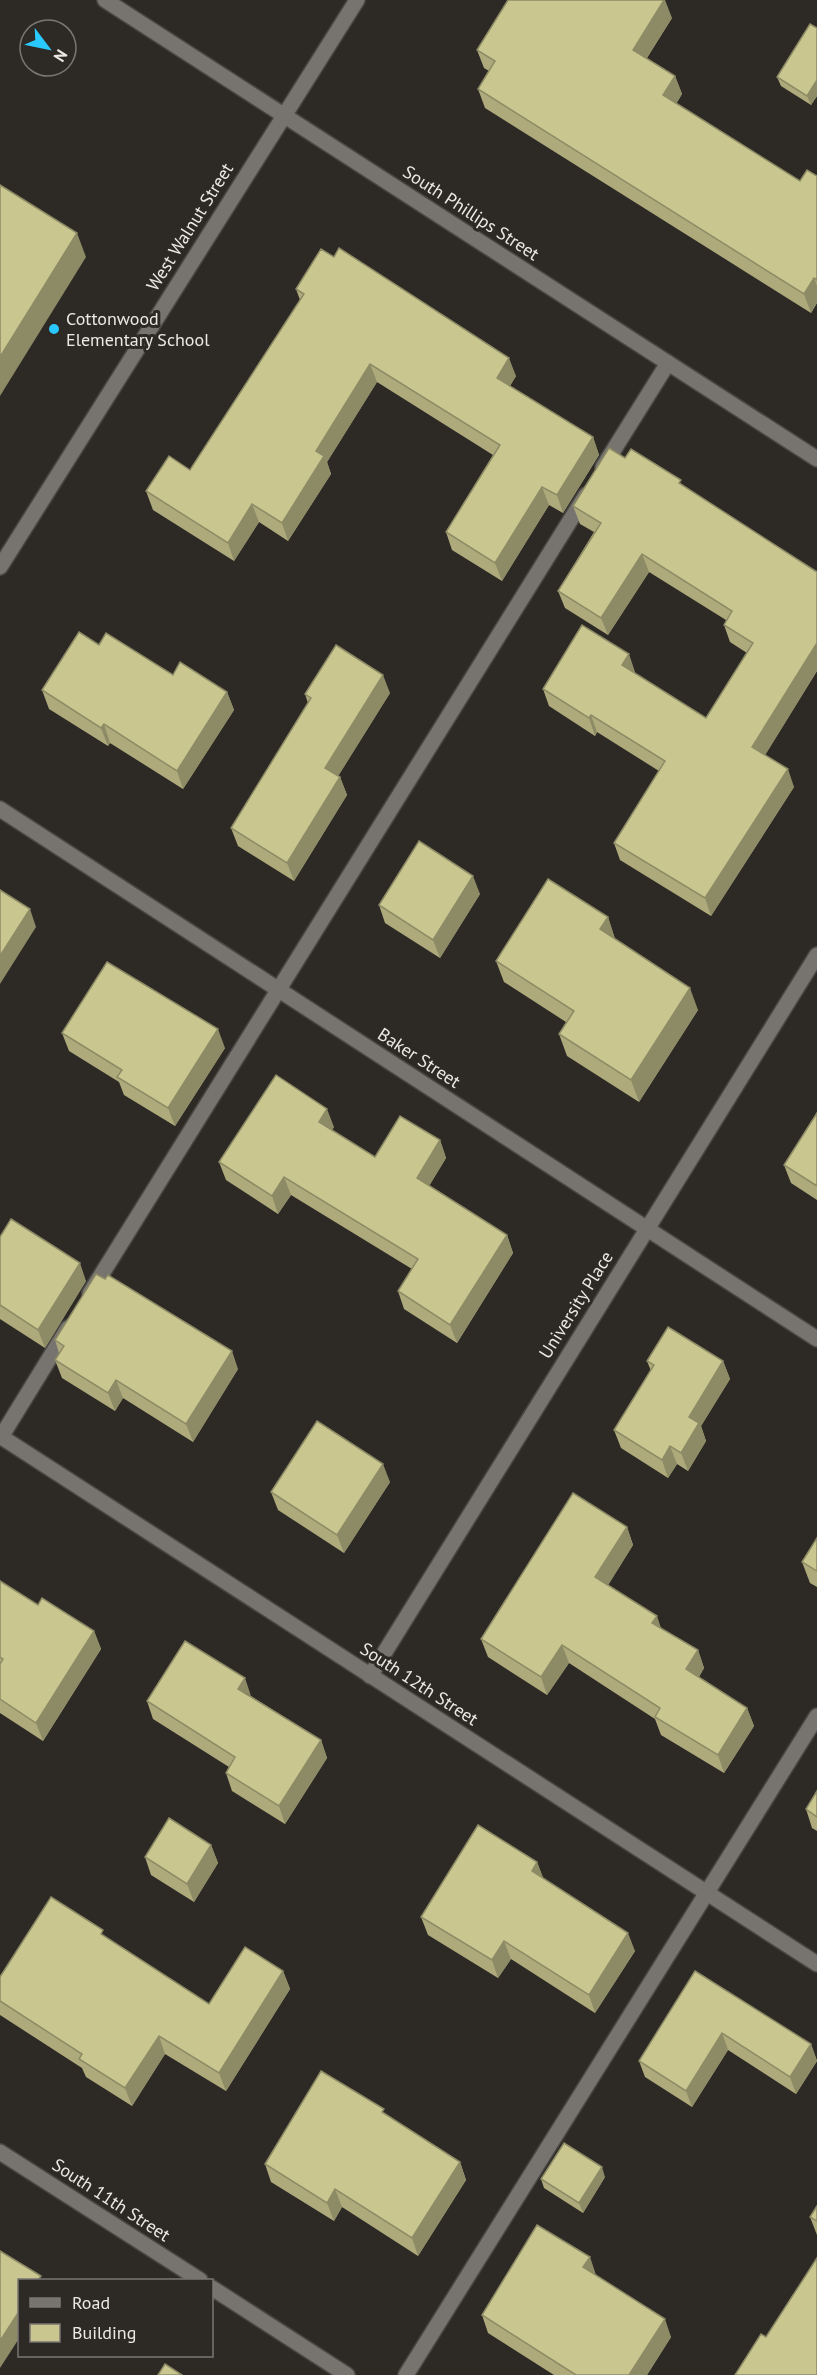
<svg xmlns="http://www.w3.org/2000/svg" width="817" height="2375" font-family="'PT Sans',sans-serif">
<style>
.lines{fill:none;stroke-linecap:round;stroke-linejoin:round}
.lane-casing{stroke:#484643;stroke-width:18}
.street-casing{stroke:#484643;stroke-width:18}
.lane{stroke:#77736f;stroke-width:15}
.street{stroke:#77736f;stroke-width:15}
.wall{fill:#aeaa7c}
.shaded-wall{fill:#8d8b65}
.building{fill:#cac690;stroke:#8d8b65;stroke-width:1.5}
.poi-dot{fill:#29c8ff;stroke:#2d2a26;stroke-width:2}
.labels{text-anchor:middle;stroke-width:6;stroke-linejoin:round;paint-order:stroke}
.street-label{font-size:18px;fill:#ebe9e6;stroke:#2d2a26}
.poi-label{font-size:18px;fill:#ebe9e6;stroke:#2d2a26;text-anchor:start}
</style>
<rect width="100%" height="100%" fill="#2d2a26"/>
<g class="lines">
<!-- lane casing -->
<g class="lane-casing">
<g id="lane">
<polyline points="603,467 668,363"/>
<polyline points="90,1293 586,495"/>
<polyline points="1,1437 68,1328"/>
<polyline points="406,2375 817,1716"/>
</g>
</g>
<!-- street casing -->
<g class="street-casing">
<g id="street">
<polyline points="105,0 817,459"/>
<polyline points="0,567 357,0"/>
<polyline points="0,809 817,1339"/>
<polyline points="0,1436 817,1964"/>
<polyline points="370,1676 817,955"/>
<polyline points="0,2152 200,2280"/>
<polyline points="212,2288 347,2375"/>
</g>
</g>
<!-- lane -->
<use href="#lane" class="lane"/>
<!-- street -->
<use href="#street" class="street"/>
</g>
<!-- wall -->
<g class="wall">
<polygon points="672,18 647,58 675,76 682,94 676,104 800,181 817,176 817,303 811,313 485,108 478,89 489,71 484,68 477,50"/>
<polygon points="817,28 817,96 811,105 781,86 777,77"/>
<polygon points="296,289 516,376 510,386 593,437 599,455 563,513 549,505 502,581 452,550 446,532 493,455 377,382 327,462 331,474 288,541 259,522 234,561 153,510 146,491 190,470 300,300"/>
<polygon points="683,486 817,572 817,671 765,755 794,787 711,916 620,860 614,843 659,771 597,732 595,736 549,706 543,689 635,672 634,673 706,718 747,653 730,642 724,625 726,620 649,572 608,635 565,608 558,591 594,532 580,524 573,506"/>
<polygon points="99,645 173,675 227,692 234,710 183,789 110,743 108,746 49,709 42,690"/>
<polygon points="390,693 338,776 340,777 347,795 294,881 238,846 231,828 308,703 305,694"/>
<polygon points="480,894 440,958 385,923 379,905"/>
<polygon points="608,917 615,939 698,1010 639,1102 567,1056 559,1034 566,1022 504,982 496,961"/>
<polygon points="62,1033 225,1048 175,1126 124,1095 119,1082 69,1051"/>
<polygon points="817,1113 817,1200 791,1183 784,1165"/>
<polygon points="334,1127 332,1130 375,1157 440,1140 446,1158 429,1186 507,1235 513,1253 457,1343 404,1309 398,1291 412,1269 291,1195 278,1214 226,1180 219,1162"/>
<polygon points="0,1237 86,1281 45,1348 0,1319"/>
<polygon points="55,1340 238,1369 193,1442 123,1398 115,1411 62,1378 55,1360 59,1353"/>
<polygon points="647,1361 723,1361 730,1379 701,1426 706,1441 688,1471 677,1464 668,1478 621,1448 614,1430 651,1371"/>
<polygon points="390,1482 344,1553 278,1510 271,1492"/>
<polygon points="627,1527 633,1545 608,1585 661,1629 698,1650 704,1668 699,1677 747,1708 754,1726 724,1773 661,1735 655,1719 569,1663 547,1695 488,1657 481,1639"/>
<polygon points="817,1538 817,1587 810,1583 802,1562"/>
<polygon points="0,1581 38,1605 94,1631 101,1649 43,1741 0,1713"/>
<polygon points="251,1696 321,1740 327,1758 285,1824 232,1791 226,1773 229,1767 153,1719 147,1701"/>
<polygon points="817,1791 817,1831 812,1828 806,1809"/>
<polygon points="211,1845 218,1863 194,1902 151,1875 145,1857"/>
<polygon points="537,1862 543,1878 635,1951 595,2013 511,1959 498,1978 428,1935 421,1917"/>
<polygon points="106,1938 209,2004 283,1971 290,1989 226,2091 165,2054 132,2106 86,2077 82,2068 0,2015 0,1977"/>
<polygon points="695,1971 811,2044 817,2061 796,2094 728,2050 692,2107 645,2077 639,2061"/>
<polygon points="386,2115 460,2162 466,2180 418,2256 342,2207 334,2221 271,2182 265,2164"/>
<polygon points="605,2177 583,2213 544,2188 541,2179"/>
<polygon points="817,2206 817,2235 810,2217"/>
<polygon points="596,2275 671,2337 647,2375 554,2375 488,2333 482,2315"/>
</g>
<!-- shaded-wall -->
<g class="shaded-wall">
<polygon points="664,0 665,0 672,18 640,68 633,50"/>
<polygon points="675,76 682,94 670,114 663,95"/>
<polygon points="817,80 817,96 811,105 807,96"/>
<polygon points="77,233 86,257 0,396 0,357"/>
<polygon points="814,278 817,286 817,303 811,313 804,294"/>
<polygon points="509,358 516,376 503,396 497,378"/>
<polygon points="370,364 377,382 327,462 331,474 288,541 282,523 316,451"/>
<polygon points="593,437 599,455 563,513 557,495"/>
<polygon points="542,487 549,505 502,581 495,563"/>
<polygon points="252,504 259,522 234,561 228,543"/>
<polygon points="642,554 649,572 608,635 601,618"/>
<polygon points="817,643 817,671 759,765 752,747"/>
<polygon points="629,654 635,672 628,683 622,665"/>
<polygon points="383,675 390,693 332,786 325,768"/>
<polygon points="227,692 234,710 183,789 177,771"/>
<polygon points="591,715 597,732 595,736 589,718"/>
<polygon points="104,724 110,743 108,746 101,728"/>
<polygon points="788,769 794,787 711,916 705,898"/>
<polygon points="340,777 347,795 294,881 287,863"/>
<polygon points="473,876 480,894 440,958 433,940"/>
<polygon points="30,909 36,927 0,984 0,956"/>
<polygon points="608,917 615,939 600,929"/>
<polygon points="690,988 698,1010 639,1102 631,1080"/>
<polygon points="218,1029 225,1048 175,1126 168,1108"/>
<polygon points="327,1109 334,1127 326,1140 319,1122"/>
<polygon points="440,1140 446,1158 423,1196 417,1178"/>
<polygon points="284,1177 291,1195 278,1214 272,1196"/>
<polygon points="507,1235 513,1253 457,1343 450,1325"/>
<polygon points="80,1263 86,1281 45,1348 38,1330"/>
<polygon points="232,1351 238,1369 193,1442 186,1424"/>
<polygon points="723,1361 730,1379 701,1426 706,1441 688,1471 681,1453 689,1417"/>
<polygon points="116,1380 123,1398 115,1411 108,1393"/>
<polygon points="670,1446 677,1464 668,1478 662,1460"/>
<polygon points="383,1464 390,1482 344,1553 337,1535"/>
<polygon points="627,1527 633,1545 602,1595 595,1577"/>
<polygon points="657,1616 663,1634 652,1623"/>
<polygon points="94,1631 101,1649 43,1741 36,1723"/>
<polygon points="562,1645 569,1663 547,1695 541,1677"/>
<polygon points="698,1650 704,1668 693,1687 686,1669"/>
<polygon points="245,1678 251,1696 238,1689"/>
<polygon points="747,1708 754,1726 724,1773 718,1755"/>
<polygon points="321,1740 327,1758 285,1824 279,1806"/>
<polygon points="211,1845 218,1863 194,1902 187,1884"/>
<polygon points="537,1862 544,1880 532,1871"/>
<polygon points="628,1933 635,1951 595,2013 589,1995"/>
<polygon points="504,1941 511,1959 498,1978 492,1960"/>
<polygon points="283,1971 290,1989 226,2091 219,2073"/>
<polygon points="722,2033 728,2050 692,2107 686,2091"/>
<polygon points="159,2036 165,2054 132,2106 125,2088"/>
<polygon points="811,2044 817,2061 796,2094 790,2077"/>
<polygon points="460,2162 466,2180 418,2256 412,2238"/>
<polygon points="602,2167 605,2177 583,2213 579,2203"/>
<polygon points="335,2189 342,2207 334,2221 327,2203"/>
<polygon points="590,2257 596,2275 583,2267"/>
<polygon points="20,2310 20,2337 0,2368 0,2341"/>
<polygon points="665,2319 671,2337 647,2375 629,2375"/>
</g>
<!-- building -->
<g class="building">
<polygon points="508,0 664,0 633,50 675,76 663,95 800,181 807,170 817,176 817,280 814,278 804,294 478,89 495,61 477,50"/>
<polygon points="810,24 817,28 817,80 807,96 777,77"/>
<polygon points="0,185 77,233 0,357"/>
<polygon points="339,248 509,358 497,378 593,437 557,495 542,487 495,563 446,532 500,445 370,364 316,451 324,456 282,523 252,504 228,543 146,491 169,456 190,470 304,294 296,289 321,249 334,257"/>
<polygon points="609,448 625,458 631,449 681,480 679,483 817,572 817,643 752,747 788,769 705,898 614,843 665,761 591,715 589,718 543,689 582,625 629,654 622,665 706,718 753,643 724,625 732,611 642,554 601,618 558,591 601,523 573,506"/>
<polygon points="79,632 99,645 106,633 173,675 180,662 227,692 177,771 104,724 101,728 42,690"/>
<polygon points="336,645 383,675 325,768 340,777 287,863 231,828 311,698 305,694"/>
<polygon points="419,841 473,876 433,940 379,905"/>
<polygon points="548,879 608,917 600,929 690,988 631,1080 559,1034 574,1011 496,961"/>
<polygon points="0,890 30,909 0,956"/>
<polygon points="107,962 218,1029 168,1108 117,1077 122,1070 62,1033"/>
<polygon points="276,1075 327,1109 319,1122 375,1157 400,1116 440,1140 417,1178 507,1235 450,1325 398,1291 418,1259 284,1177 272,1196 219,1162"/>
<polygon points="817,1113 817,1186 784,1165"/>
<polygon points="11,1219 80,1263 38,1330 0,1305 0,1237"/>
<polygon points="96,1274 105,1279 108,1275 232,1351 186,1424 116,1380 108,1393 55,1360 64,1346 55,1340"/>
<polygon points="668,1327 723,1361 689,1417 699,1423 681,1453 670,1446 662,1460 614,1430 654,1365 647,1361"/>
<polygon points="317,1421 383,1464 337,1535 271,1492"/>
<polygon points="573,1493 627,1527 595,1577 657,1616 652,1623 698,1650 686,1669 747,1708 718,1755 655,1717 660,1708 562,1645 541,1677 481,1639"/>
<polygon points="817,1538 817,1571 802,1562"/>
<polygon points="0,1581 38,1605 42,1598 94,1631 36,1723 0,1699 0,1664 3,1659 0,1657"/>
<polygon points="185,1641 245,1678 238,1689 321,1740 279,1806 226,1773 235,1757 147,1701"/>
<polygon points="817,1791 817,1817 806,1809"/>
<polygon points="169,1818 211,1845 187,1884 145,1857"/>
<polygon points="478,1825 537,1862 532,1871 628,1933 589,1995 504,1941 492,1960 421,1917"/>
<polygon points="51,1897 103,1930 101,1934 209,2004 245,1947 283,1971 219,2073 159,2036 125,2088 79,2059 82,2054 0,2001 0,1977"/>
<polygon points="695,1971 811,2044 790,2077 722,2033 686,2091 639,2061"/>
<polygon points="321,2071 384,2109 382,2112 460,2162 412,2238 335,2189 327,2203 265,2164"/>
<polygon points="564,2143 602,2167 579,2203 541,2179"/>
<polygon points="817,2206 817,2221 810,2217"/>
<polygon points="537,2225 590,2257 583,2267 665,2319 629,2375 576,2375 482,2315"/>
<polygon points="0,2251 41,2276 38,2280 20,2280 20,2310 0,2341"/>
<polygon points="817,2258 817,2375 735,2375 761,2334 766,2337"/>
<polygon points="165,2364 182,2375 158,2375"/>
</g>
<!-- markers -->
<circle class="poi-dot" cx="54" cy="329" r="6"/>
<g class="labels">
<!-- street labels -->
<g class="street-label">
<text transform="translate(471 213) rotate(33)" y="6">South Phillips Street</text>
<text transform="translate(190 227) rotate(-58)" y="6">West Walnut Street</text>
<text transform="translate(419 1058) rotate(33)" y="6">Baker Street</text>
<text transform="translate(576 1305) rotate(-58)" y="6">University Place</text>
<text transform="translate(419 1684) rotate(33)" y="6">South 12th Street</text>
<text transform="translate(111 2200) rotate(33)" y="6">South 11th Street</text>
</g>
<!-- poi labels -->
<g class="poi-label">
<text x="66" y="325">Cottonwood<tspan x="66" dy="21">Elementary School</tspan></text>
</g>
</g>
<!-- legend -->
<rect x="18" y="2279" width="195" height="78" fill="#2d2a26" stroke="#797673" stroke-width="1.5"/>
<rect x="30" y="2298" width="30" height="9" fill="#77736f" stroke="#797673" stroke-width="1.5"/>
<text x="72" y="2309" font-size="18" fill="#ebe9e6">Road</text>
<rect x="30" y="2324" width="30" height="18" fill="#cac690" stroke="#797673" stroke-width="1.5"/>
<text x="72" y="2339" font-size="18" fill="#ebe9e6">Building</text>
<!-- north arrow -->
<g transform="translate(48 48) rotate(122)"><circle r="28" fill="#2d2a26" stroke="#797673" stroke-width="1.5"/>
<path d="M0-4.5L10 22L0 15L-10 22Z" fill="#29c8ff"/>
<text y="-9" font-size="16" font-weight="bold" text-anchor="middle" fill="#ebe9e6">N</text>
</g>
</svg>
